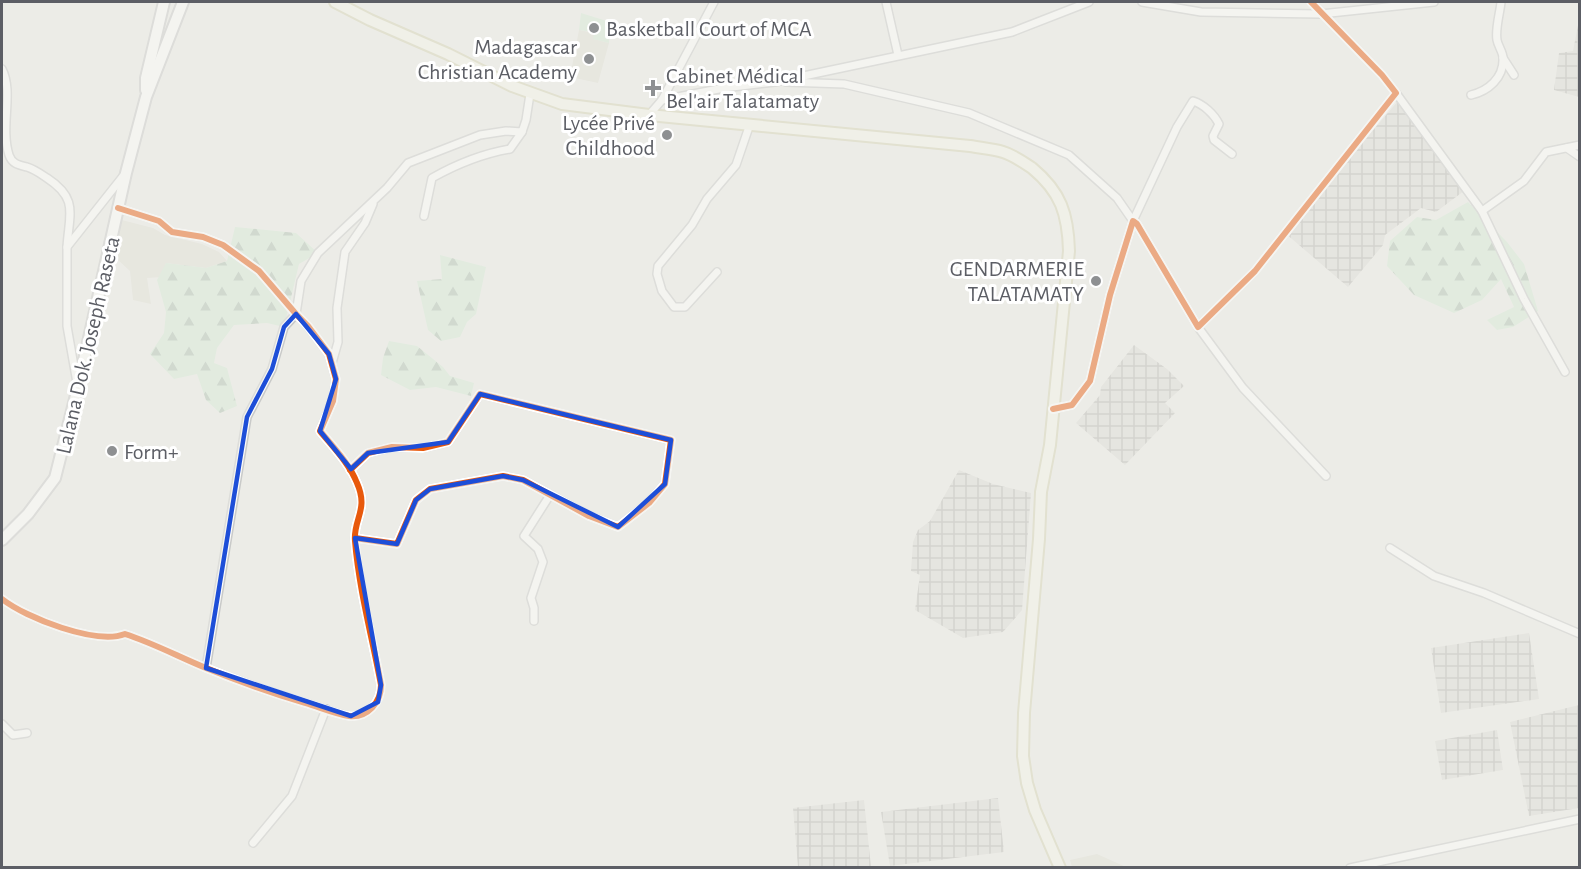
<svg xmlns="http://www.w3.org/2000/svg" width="1581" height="869" font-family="'Alegreya Sans',sans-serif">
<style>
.industrial{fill:url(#industrial-grid)}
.education{fill:#e0dfd6}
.grass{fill:#d4e9d6}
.forest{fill:url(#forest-firs)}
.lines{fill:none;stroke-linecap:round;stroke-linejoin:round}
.street-casing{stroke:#c9cac9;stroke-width:10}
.secondary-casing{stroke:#c9c9c9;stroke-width:14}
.primary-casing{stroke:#d4d2b4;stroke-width:14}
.street{stroke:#fcfcfb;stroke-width:7}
.secondary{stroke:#fcfcfb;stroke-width:10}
.primary{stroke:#f3f3e8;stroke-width:10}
.cycleway-casing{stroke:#fff;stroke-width:10}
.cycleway{stroke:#e8590c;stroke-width:6}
.marked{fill:none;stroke:#1d4ed8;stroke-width:4.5;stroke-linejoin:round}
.poi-dot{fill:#8e9092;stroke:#fff;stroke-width:2}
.labels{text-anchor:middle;stroke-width:6;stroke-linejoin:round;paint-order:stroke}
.poi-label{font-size:22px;fill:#5c5e65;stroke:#fff;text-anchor:start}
.street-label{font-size:22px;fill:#5c5e65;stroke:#fff}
</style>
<defs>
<pattern id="industrial-grid" width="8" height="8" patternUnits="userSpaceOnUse" patternTransform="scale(1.5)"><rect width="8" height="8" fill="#dcdbd7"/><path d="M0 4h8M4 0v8" fill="none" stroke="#b6b5b2"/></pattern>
<pattern id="forest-firs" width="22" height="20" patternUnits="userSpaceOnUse" patternTransform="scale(1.5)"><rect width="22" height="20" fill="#d4e9d6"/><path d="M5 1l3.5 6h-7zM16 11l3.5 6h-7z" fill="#afc0b1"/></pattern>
</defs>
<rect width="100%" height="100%" fill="#ecece7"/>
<!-- industrial -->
<g class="industrial">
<polygon points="1579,20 1579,97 1554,90 1559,53 1573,51"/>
<polygon points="1398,101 1464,191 1436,212 1421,208 1385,235 1383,245 1348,287 1285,233"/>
<polygon points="1134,345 1167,369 1184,386 1165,403 1175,413 1125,465 1076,423 1100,395 1101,387"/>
<polygon points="959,470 993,484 1031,493 1022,610 1003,632 963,638 915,610 920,575 911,571 913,542 918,530 930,521"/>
<polygon points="1529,633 1539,699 1441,713 1431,648"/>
<polygon points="1579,705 1579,808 1529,816 1510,722"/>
<polygon points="1497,730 1503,770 1442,780 1435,741"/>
<polygon points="998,798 1004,852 890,866 881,812"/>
<polygon points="864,800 871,867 798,867 793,808"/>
</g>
<!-- education -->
<g class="education">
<polygon points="579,30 594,33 594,39 609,43 598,83 570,77"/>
<polygon points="118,219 153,228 165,235 202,244 219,252 227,261 206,268 166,263 163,277 147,278 151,304 133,300 130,271 117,259 119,252 116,241"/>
<polygon points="1097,854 1126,867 1072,867 1070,860"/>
</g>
<!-- grass -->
<polygon class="grass" points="581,13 610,22 609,43 593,39 594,32 579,30"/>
<!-- forest -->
<g class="forest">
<polygon points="1468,202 1507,242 1524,264 1538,311 1513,327 1497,330 1487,320 1514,307 1501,279 1482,300 1454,313 1414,295 1387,266 1390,241 1417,217 1436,220"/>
<polygon points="235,227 296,233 318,253 299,264 284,327 267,323 234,325 217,348 214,363 227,368 237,406 220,413 206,400 197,374 174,379 150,354 164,333 166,312 157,280 166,263 206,268 227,261"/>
<polygon points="440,255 486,267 476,314 467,322 460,337 441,341 428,330 417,281 442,279"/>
<polygon points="389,341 417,346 443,367 450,376 474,383 471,396 436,387 410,390 381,375 383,358"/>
</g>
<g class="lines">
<!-- street casing -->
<g class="street-casing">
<g id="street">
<polyline points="886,2 898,55"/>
<polyline points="1142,2 1201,12 1321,14 1434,2"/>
<polyline points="1503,58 1514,75"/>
<path d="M2,69C14,92 0,126 9,155C12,164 19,165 27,167C34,169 41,174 47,178C79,199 69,214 67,247"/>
<polyline points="786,82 844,84 969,113 1069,155 1117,198 1133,221"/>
<polyline points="1396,93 1482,211 1524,181 1546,152 1580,145"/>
<path d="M1471,95C1488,91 1504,78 1503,58C1503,52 1498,46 1497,40C1495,29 1500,13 1501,2"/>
<polyline points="662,100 714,2"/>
<polyline points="649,115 662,100 724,88 775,82 1012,32 1089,2"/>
<polyline points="1567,148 1580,157"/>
<polyline points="1482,211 1524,299 1565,372"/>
<path d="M424,216L432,178C457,164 481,154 510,149L522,132"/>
<path d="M1133,221L1177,127L1193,101C1203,104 1214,114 1219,124L1213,136L1214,140L1232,154"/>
<polyline points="717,272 685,307 674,307 662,291 657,274 658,266 692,225 707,199 736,165 750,124"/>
<polyline points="1198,327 1243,388 1326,476"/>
<polyline points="332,363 338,342 337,308 345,252 365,223 373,204"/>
<polyline points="77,383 67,326 67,247 124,175"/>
<polyline points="1053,409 1072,405 1090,381 1110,295 1133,221 1137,224 1198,327 1255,271 1396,93 1382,75 1311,2"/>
<polyline points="350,470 368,453 392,447 423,448 448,442 480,394 671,440 665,484 649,503 618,527 589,516 523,480 503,476 430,489 416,500 397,544 355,538"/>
<polyline points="1390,548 1434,576 1484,593 1580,634"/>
<path d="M2,599C26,618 96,645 125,634C153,643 179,657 206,668C238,681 272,693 305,703C319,707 335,714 349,716C368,718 381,702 381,685C372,637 359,589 355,541C353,519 369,510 357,483C349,463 333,447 320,431L333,401L336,379L329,354L308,326L296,314L259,271L223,245L203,237L172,232L159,221L118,208"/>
<polyline points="534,621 534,608 531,598 543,562 538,549 524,536 550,495"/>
<polyline points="206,668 247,417 272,369 284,327 296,314 301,281 318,253 387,188 408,163 480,135 506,131 522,132 526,120 530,94"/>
<polyline points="2,724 13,735 27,733"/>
<polyline points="253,843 292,796 326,709"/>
<polyline points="1350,868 1580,819"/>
</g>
</g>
<!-- secondary casing -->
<g class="secondary-casing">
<g id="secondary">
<polyline points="146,90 146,78 164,2"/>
<polyline points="2,540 28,514 55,478 78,387 126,173 146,97 183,2"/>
</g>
</g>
<!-- primary casing -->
<g class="primary-casing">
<path id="primary" d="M335,2L370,20L448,54L512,86L562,104L649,115L970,146C981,148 993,149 1003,152C1013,155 1023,162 1032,168C1061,192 1068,214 1069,251L1050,445L1041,492L1039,539L1024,713L1023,756L1027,783L1035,810L1060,868"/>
</g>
<!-- street -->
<use href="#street" class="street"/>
<!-- secondary -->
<use href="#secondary" class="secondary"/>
<!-- primary -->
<use href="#primary" class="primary"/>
<!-- cycleway casing -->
<g class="cycleway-casing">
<g id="cycleway">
<polyline points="1053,409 1072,405 1090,381 1110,295 1133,221 1137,224 1198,327 1255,271 1396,93 1382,75 1311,2"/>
<polyline points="350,470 368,453 392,447 423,448 448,442 480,394 671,440 665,484 649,503 618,527 589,516 523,480 503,476 430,489 416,500 397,544 355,538"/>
<path d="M2,599C26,618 96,645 125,634C153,643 179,657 206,668C238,681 272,693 305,703C319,707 335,714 349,716C368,718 381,702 381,685C372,637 359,589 355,541C353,519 369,510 357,483C349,463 333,447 320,431L333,401L336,379L329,354L308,326L296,314L259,271L223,245L203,237L172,232L159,221L118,208"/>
</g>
</g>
<!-- cycleway -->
<use href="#cycleway" class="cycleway"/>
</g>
<!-- marked area -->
<path d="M0 0H1581V869H0ZM296,314L329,354L336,379L320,431L351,469L368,453L448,442L480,394L671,440L665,484L618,527L523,480L503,476L430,489L416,500L397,544L355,538L381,685L378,702L351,716L206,668L247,417L272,369L284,327Z" fill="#ecece7" fill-opacity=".55" fill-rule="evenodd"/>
<path class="marked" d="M296,314L329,354L336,379L320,431L351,469L368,453L448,442L480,394L671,440L665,484L618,527L523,480L503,476L430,489L416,500L397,544L355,538L381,685L378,702L351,716L206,668L247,417L272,369L284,327Z"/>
<!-- markers -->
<g class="poi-dot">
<circle cx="594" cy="28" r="6"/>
<circle cx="589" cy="59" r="6"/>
<path d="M650 79h6v6h6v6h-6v6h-6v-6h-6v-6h6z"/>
<circle cx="667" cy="135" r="6"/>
<circle cx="1096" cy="281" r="6"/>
<circle cx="112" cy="451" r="6"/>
</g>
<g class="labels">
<!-- poi labels -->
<g class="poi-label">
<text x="606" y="36">Basketball Court of MCA</text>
<text x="577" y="54" text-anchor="end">Madagascar<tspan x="577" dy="25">Christian Academy</tspan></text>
<text x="666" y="83">Cabinet Médical<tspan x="666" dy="25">Bel'air Talatamaty</tspan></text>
<text x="655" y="130" text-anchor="end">Lycée Privé<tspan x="655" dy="25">Childhood</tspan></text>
<text x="1084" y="276" text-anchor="end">GENDARMERIE<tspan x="1084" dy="25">TALATAMATY</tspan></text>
<text x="124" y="459">Form+</text>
</g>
<!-- street labels -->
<g class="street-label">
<text transform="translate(87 345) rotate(-77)" y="8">Lalana Dok. Joseph Raseta</text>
</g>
</g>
<!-- border -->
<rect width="1581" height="869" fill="none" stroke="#5c5e65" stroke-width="6"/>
</svg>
